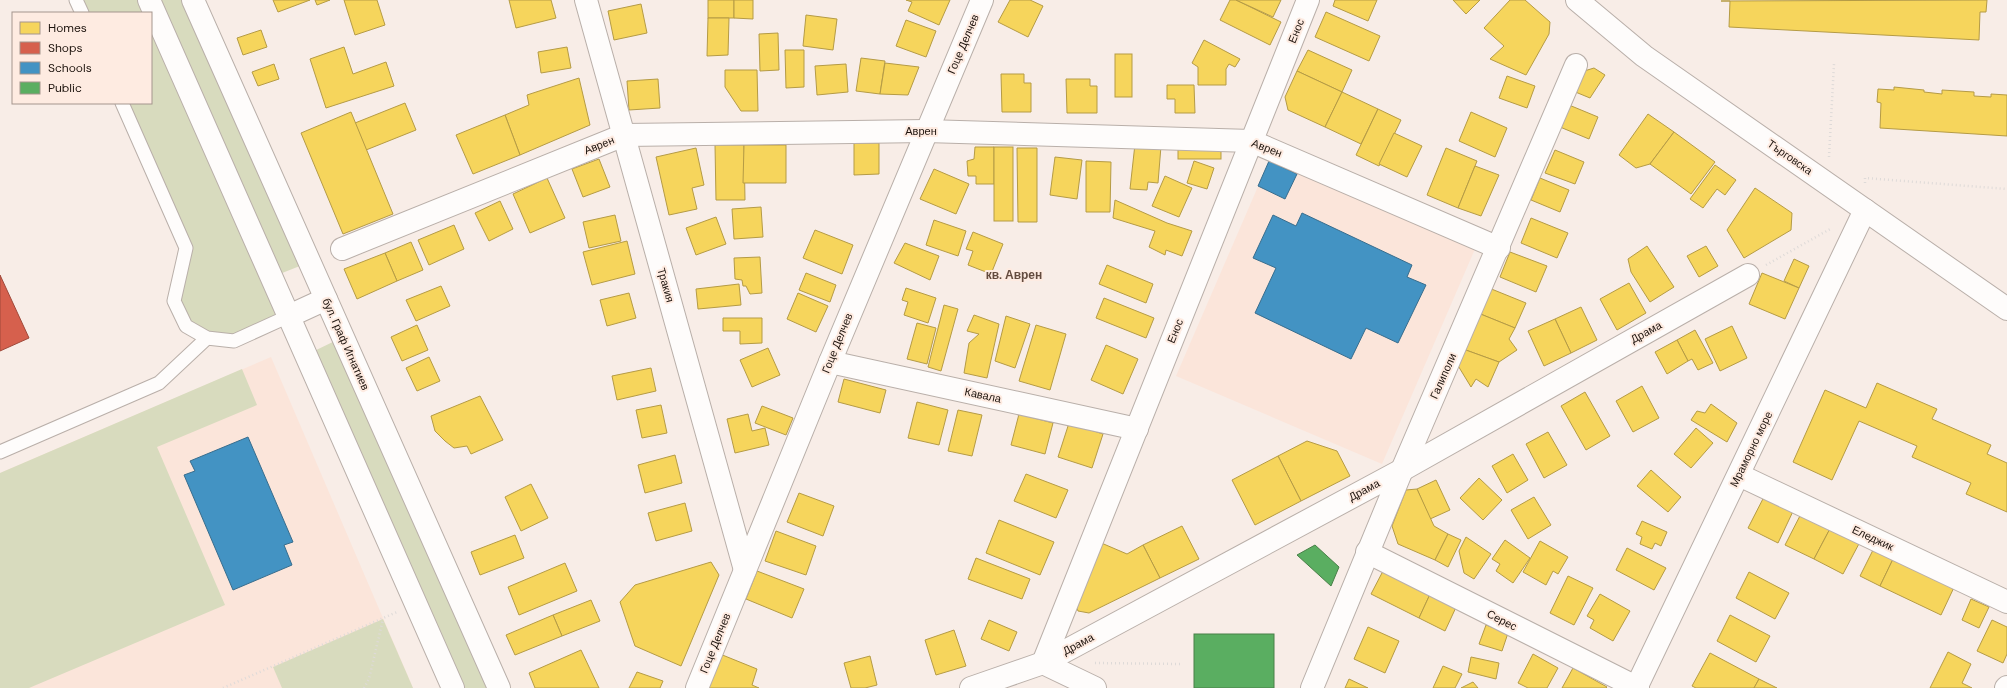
<svg xmlns="http://www.w3.org/2000/svg" width="2007" height="688" font-family="'DM Sans',sans-serif">
<style>
.built{fill:#fbe5da}
.green{fill:#d8dbbe}
.homes{fill:#f6d55c;stroke:#b59b45}
.shops{fill:#d6604d;stroke:#9f493a}
.schools{fill:#4393c3;stroke:#386d8d}
.public{fill:#5aae61;stroke:#488048}
.lines{fill:none;stroke-linecap:round;stroke-linejoin:round}
.lane-casing{stroke:#b9afa9;stroke-width:15}
.street-casing{stroke:#b9afa9;stroke-width:24}
.secondary-casing{stroke:#b9afa9;stroke-width:24}
.path{stroke:#dedad8;stroke-width:2.5;stroke-dasharray:1 3;stroke-linecap:butt}
.lane{stroke:#fefcfb;stroke-width:13}
.street{stroke:#fefcfb;stroke-width:22}
.secondary{stroke:#fefcfb;stroke-width:22}
.labels{text-anchor:middle;stroke-width:4;stroke-linejoin:round;paint-order:stroke}
.street-label{font-size:11px;fill:#1e140e;stroke:#feebe1}
.neighbourhood-label{font-size:12px;font-weight:bold;fill:#644b3e;stroke:#feebe1}
</style>
<rect width="100%" height="100%" fill="#f8ede7"/>
<!-- built -->
<g class="built">
<polygon points="1269,161 1475,249 1382,464 1176,376"/>
<polygon points="271,357 413,688 0,688 0,473"/>
</g>
<!-- green -->
<g class="green">
<polygon points="76,0 193,0 310,262 272,277 289,316 234,341 186,326 174,301 185,247 122,103 151,103 151,13 82,13"/>
<polygon points="343,337 499,688 453,688 306,355"/>
<polygon points="242,369 257,405 157,447 225,605 29,688 0,688 0,473"/>
<polygon points="383,619 413,688 282,688 273,667"/>
</g>
<!-- homes -->
<g class="homes">
<polygon points="273,0 310,0 278,12"/>
<polygon points="315,0 330,0 317,5"/>
<polygon points="344,0 377,0 385,25 355,35"/>
<polygon points="509,0 551,0 556,18 516,28"/>
<rect x="708" y="0" width="26" height="18"/>
<polygon points="734,0 753,0 753,19 734,18"/>
<polygon points="906,0 950,0 939,25 908,11 912,2"/>
<polygon points="1010,0 1030,0 1043,6 1028,37 998,22"/>
<polygon points="1230,0 1236,0 1281,22 1270,45 1220,20"/>
<polygon points="1236,0 1281,0 1273,17"/>
<polygon points="1335,0 1377,0 1368,21 1333,6"/>
<polygon points="1453,0 1480,0 1466,14"/>
<polygon points="1510,0 1525,0 1550,22 1549,34 1526,75 1490,59 1504,46 1484,28"/>
<polygon points="1987,0 1986,12 1980,12 1979,40 1729,27 1730,1 1721,1"/>
<polygon points="641,4 647,33 614,40 608,11"/>
<polygon points="1326,12 1380,36 1369,61 1315,37"/>
<polygon points="806,15 837,19 833,50 803,46"/>
<polygon points="708,18 729,18 728,55 707,56"/>
<polygon points="906,20 936,31 926,57 896,46"/>
<polygon points="261,30 267,47 243,55 237,38"/>
<polygon points="778,33 779,70 760,71 759,34"/>
<polygon points="1204,40 1240,59 1235,67 1229,64 1226,69 1226,85 1198,85 1198,67 1192,63"/>
<polygon points="344,47 353,74 386,62 394,86 326,108 310,59"/>
<polygon points="567,47 571,68 541,73 538,52"/>
<polygon points="785,50 804,50 804,87 786,88"/>
<polygon points="1308,50 1352,70 1342,92 1297,71"/>
<rect x="1115" y="54" width="17" height="43"/>
<polygon points="861,58 885,61 880,94 856,91"/>
<polygon points="885,63 919,67 908,95 880,94"/>
<polygon points="274,64 279,79 258,86 252,72"/>
<polygon points="846,64 848,92 817,95 815,66"/>
<polygon points="1594,68 1605,75 1590,98 1573,91 1581,72"/>
<polygon points="725,70 757,70 758,111 741,111 725,87"/>
<polygon points="1297,71 1342,92 1325,127 1288,110 1285,97"/>
<polygon points="1001,74 1024,74 1024,83 1031,83 1031,112 1002,112"/>
<polygon points="1507,76 1535,86 1527,108 1499,98"/>
<polygon points="579,78 590,125 520,155 505,115 529,105 527,95"/>
<polygon points="658,79 660,108 629,110 627,81"/>
<polygon points="1066,79 1090,79 1090,86 1097,86 1097,113 1067,113"/>
<polygon points="1167,85 1194,85 1195,113 1175,113 1175,99 1167,99"/>
<polygon points="1894,87 1924,90 1924,92 1942,94 1942,90 1974,92 1974,96 1991,97 1991,94 2007,95 2007,136 1880,128 1881,103 1877,102 1878,89 1894,90"/>
<polygon points="1342,92 1378,109 1361,144 1325,127"/>
<polygon points="405,103 416,130 366,150 355,123"/>
<polygon points="1569,105 1598,117 1589,139 1560,127"/>
<polygon points="1378,109 1401,120 1379,166 1356,155"/>
<polygon points="351,112 393,214 343,234 301,133"/>
<polygon points="1471,112 1507,128 1495,157 1459,141"/>
<polygon points="1648,114 1674,132 1650,164 1636,168 1619,155"/>
<polygon points="505,115 520,155 473,174 456,135"/>
<polygon points="1674,132 1715,162 1691,194 1650,164"/>
<polygon points="1394,133 1422,146 1407,177 1379,164"/>
<polygon points="854,143 879,143 879,174 854,175"/>
<polygon points="1135,144 1161,146 1158,183 1148,182 1147,190 1130,189"/>
<rect x="1178" y="144" width="43" height="15"/>
<polygon points="715,145 744,145 745,200 716,200"/>
<polygon points="744,145 786,145 786,183 743,183"/>
<polygon points="975,147 994,147 994,184 976,184 976,176 968,176 967,161 974,159"/>
<rect x="994" y="147" width="19" height="74"/>
<polygon points="696,148 704,185 692,188 697,209 669,215 656,157"/>
<polygon points="1017,148 1037,148 1037,222 1018,222"/>
<polygon points="1446,148 1477,161 1458,208 1427,195"/>
<polygon points="1555,150 1584,162 1575,184 1545,173"/>
<polygon points="1055,157 1082,160 1077,199 1050,195"/>
<polygon points="599,159 610,187 583,197 572,169"/>
<polygon points="1086,161 1111,162 1110,212 1086,212"/>
<polygon points="1194,161 1214,168 1207,189 1187,183"/>
<polygon points="1715,165 1736,180 1725,195 1717,189 1703,208 1690,199"/>
<polygon points="1475,166 1499,175 1481,216 1458,208"/>
<polygon points="934,169 969,184 956,214 920,199"/>
<polygon points="1165,176 1192,188 1179,217 1152,206"/>
<polygon points="547,178 565,218 530,233 513,194"/>
<polygon points="1540,178 1569,190 1560,212 1531,200"/>
<polygon points="1755,188 1792,213 1791,230 1744,258 1727,230"/>
<polygon points="1115,200 1167,223 1192,231 1182,256 1166,250 1165,255 1149,247 1155,231 1113,218"/>
<polygon points="500,201 513,229 489,241 475,213"/>
<polygon points="761,207 763,237 734,239 732,209"/>
<polygon points="615,215 621,241 589,248 583,222"/>
<polygon points="716,217 726,244 696,255 686,228"/>
<polygon points="1531,218 1568,233 1557,258 1521,243"/>
<polygon points="934,220 966,231 958,256 926,245"/>
<polygon points="454,225 464,249 429,265 418,240"/>
<polygon points="815,230 853,245 842,274 803,258"/>
<polygon points="973,232 1003,244 991,274 968,265 973,251 966,249"/>
<polygon points="627,241 635,274 592,285 583,252"/>
<polygon points="411,242 423,270 397,281 385,253"/>
<polygon points="905,243 939,256 930,280 894,263"/>
<polygon points="1647,246 1674,287 1650,302 1631,272 1628,259"/>
<polygon points="1706,246 1718,266 1699,277 1687,256"/>
<polygon points="1510,252 1547,266 1536,292 1500,277"/>
<polygon points="385,253 397,281 357,299 344,269"/>
<polygon points="760,257 762,293 750,294 746,286 743,286 742,280 735,279 734,258"/>
<polygon points="1794,259 1809,266 1799,288 1784,281"/>
<polygon points="1107,265 1153,284 1146,303 1099,284"/>
<polygon points="806,273 836,285 830,302 799,290"/>
<polygon points="1762,273 1799,288 1785,319 1749,304"/>
<polygon points="1629,283 1646,313 1617,330 1600,299"/>
<polygon points="739,284 741,305 698,309 696,289"/>
<polygon points="441,286 450,306 416,321 406,300"/>
<polygon points="906,288 936,298 928,323 904,315 908,302 902,300"/>
<polygon points="1489,288 1526,303 1515,328 1478,313"/>
<polygon points="629,293 636,318 607,326 600,300"/>
<polygon points="798,293 828,306 816,332 787,319"/>
<polygon points="1104,298 1154,318 1146,338 1096,318"/>
<polygon points="944,305 958,309 941,371 928,367"/>
<polygon points="1581,307 1597,340 1571,353 1555,319"/>
<polygon points="1478,313 1515,328 1509,339 1517,350 1499,362 1463,349"/>
<polygon points="974,315 999,324 987,378 964,373 969,343 979,334 967,331"/>
<polygon points="1006,316 1030,324 1015,368 995,361"/>
<polygon points="723,318 762,318 762,343 740,344 740,331 723,331"/>
<polygon points="1555,319 1571,353 1544,366 1528,331"/>
<polygon points="917,323 936,328 927,364 907,359"/>
<polygon points="417,325 428,350 402,361 391,337"/>
<polygon points="1036,325 1066,334 1050,390 1019,381"/>
<polygon points="1732,326 1747,358 1720,371 1705,339"/>
<polygon points="1695,330 1713,363 1698,370 1692,359 1688,361 1677,340"/>
<polygon points="1677,340 1688,361 1667,374 1655,352"/>
<polygon points="1106,345 1138,359 1123,394 1091,380"/>
<polygon points="768,348 780,375 752,387 740,360"/>
<polygon points="1463,349 1499,362 1488,387 1476,379 1471,387 1457,364"/>
<polygon points="429,357 440,381 417,391 406,368"/>
<polygon points="651,368 656,391 617,400 612,376"/>
<polygon points="844,379 886,390 880,413 838,402"/>
<polygon points="1877,383 1937,409 1932,419 1991,445 1987,454 2007,463 2007,512 1966,494 1971,483 1912,457 1917,446 1859,421 1832,480 1793,462 1825,390 1866,408"/>
<polygon points="1642,386 1659,418 1633,432 1616,401"/>
<polygon points="1585,392 1610,436 1586,450 1561,406"/>
<polygon points="480,396 503,440 471,454 467,446 454,448 445,441 435,431 431,416"/>
<polygon points="917,402 948,410 939,445 908,438"/>
<polygon points="1711,404 1737,423 1727,442 1691,420 1697,411 1705,413"/>
<polygon points="661,405 667,433 642,438 636,410"/>
<polygon points="762,406 793,418 786,435 755,423"/>
<polygon points="958,410 982,415 972,456 948,451"/>
<polygon points="748,414 752,431 765,428 769,445 735,453 727,419"/>
<polygon points="1019,414 1053,423 1045,454 1011,445"/>
<polygon points="1069,423 1103,434 1092,468 1058,457"/>
<polygon points="1696,428 1713,443 1691,468 1674,454"/>
<polygon points="1548,432 1567,465 1544,478 1526,444"/>
<polygon points="1307,441 1337,451 1350,476 1301,501 1278,456"/>
<polygon points="1513,454 1528,480 1507,493 1492,466"/>
<polygon points="675,455 682,483 645,493 638,465"/>
<polygon points="1278,456 1301,501 1255,525 1232,480"/>
<polygon points="1651,470 1681,497 1668,512 1637,486"/>
<polygon points="1026,474 1068,490 1056,518 1014,501"/>
<polygon points="1479,478 1502,500 1483,520 1460,498"/>
<polygon points="1436,480 1450,510 1430,519 1417,489"/>
<polygon points="531,484 548,518 521,531 505,497"/>
<polygon points="1417,489 1434,526 1448,534 1435,560 1398,544 1392,526 1406,490"/>
<polygon points="1767,491 1796,505 1778,543 1748,528"/>
<polygon points="799,493 834,506 823,536 787,522"/>
<polygon points="1534,497 1551,525 1528,539 1511,510"/>
<polygon points="685,503 692,531 656,541 648,513"/>
<polygon points="1804,508 1833,523 1814,559 1785,545"/>
<polygon points="999,520 1054,542 1040,575 986,553"/>
<polygon points="1642,521 1667,532 1661,546 1655,543 1652,549 1640,544 1642,537 1636,534"/>
<polygon points="1833,523 1862,538 1843,574 1814,559"/>
<polygon points="1182,526 1199,559 1160,578 1143,545"/>
<polygon points="776,531 816,546 806,575 765,561"/>
<polygon points="1448,534 1461,540 1448,567 1435,560"/>
<polygon points="515,535 524,558 480,575 471,552"/>
<polygon points="1466,537 1491,554 1474,579 1464,573 1459,551"/>
<polygon points="1505,540 1530,558 1513,583 1496,571 1500,564 1492,559"/>
<polygon points="1540,541 1568,557 1558,574 1553,571 1546,585 1523,572"/>
<polygon points="1099,542 1127,554 1143,545 1160,578 1089,613 1078,611 1074,601"/>
<polygon points="1627,548 1666,568 1654,590 1616,570"/>
<polygon points="1874,548 1894,557 1880,586 1860,576"/>
<polygon points="1894,557 1957,581 1941,615 1880,586"/>
<polygon points="976,558 1030,579 1022,599 968,579"/>
<polygon points="711,562 719,575 681,666 635,646 620,602 635,585"/>
<polygon points="565,563 577,591 519,615 508,587"/>
<polygon points="757,571 804,589 792,618 746,599"/>
<polygon points="1383,571 1431,592 1419,618 1371,594"/>
<polygon points="1749,572 1789,593 1775,619 1736,598"/>
<polygon points="1568,576 1593,588 1574,625 1550,613"/>
<polygon points="1431,592 1458,603 1445,631 1419,618"/>
<polygon points="1600,594 1630,611 1613,641 1590,628 1594,620 1587,616"/>
<polygon points="1971,599 1989,607 1979,628 1962,620"/>
<polygon points="591,600 600,621 562,636 553,615"/>
<polygon points="553,615 562,636 515,655 506,635"/>
<polygon points="1730,615 1770,636 1756,662 1717,641"/>
<polygon points="989,620 1017,632 1009,651 981,639"/>
<polygon points="1992,620 2007,627 2007,654 2003,663 1977,651"/>
<polygon points="1486,625 1508,633 1502,651 1479,644"/>
<polygon points="1368,627 1399,641 1385,673 1354,659"/>
<polygon points="954,630 966,666 936,675 925,640"/>
<polygon points="581,650 599,688 535,688 529,673"/>
<polygon points="1948,652 1971,664 1962,683 1972,688 1930,688"/>
<polygon points="1710,653 1759,679 1754,688 1696,688 1692,686"/>
<polygon points="720,654 757,669 752,685 759,688 706,688"/>
<polygon points="1533,654 1558,668 1547,688 1528,688 1518,683"/>
<polygon points="870,656 877,685 865,688 851,688 844,663"/>
<polygon points="1471,657 1499,663 1496,679 1468,672"/>
<polygon points="1443,666 1462,674 1455,688 1433,688"/>
<polygon points="1573,668 1607,687 1606,688 1562,688"/>
<polygon points="637,672 663,681 660,688 629,688"/>
<polygon points="1349,679 1368,688 1345,688"/>
<polygon points="1759,679 1777,688 1754,688"/>
<polygon points="1473,682 1478,688 1461,688"/>
</g>
<!-- shops -->
<polygon class="shops" points="0,275 29,338 0,351"/>
<!-- schools -->
<g class="schools">
<polygon points="1269,161 1297,174 1285,199 1258,186"/>
<polygon points="1302,213 1412,265 1407,277 1426,285 1398,343 1366,328 1351,359 1255,313 1276,268 1253,258 1273,215 1296,226"/>
<polygon points="248,437 293,542 284,545 292,565 233,590 184,475 195,471 190,461"/>
</g>
<!-- public -->
<g class="public">
<polygon points="1315,545 1339,567 1331,586 1297,555"/>
<rect x="1194" y="634" width="80" height="54"/>
</g>
<g class="lines">
<!-- lane casing -->
<g class="lane-casing">
<g id="lane">
<polyline points="76,0 82,13"/>
<polyline points="122,103 186,248 174,301 186,326 207,338 234,341 289,316"/>
<polyline points="0,452 159,383 207,338"/>
</g>
</g>
<!-- street casing -->
<g class="street-casing">
<g id="street">
<polyline points="586,0 745,570"/>
<polyline points="342,249 624,135 926,131 1251,141 1499,248"/>
<polyline points="830,362 1137,429"/>
<polyline points="1739,475 2007,602"/>
<polyline points="1367,552 1638,688"/>
<polyline points="697,688 830,362 982,0"/>
<polyline points="971,688 1043,663 1402,470 1748,275"/>
<polyline points="1095,688 1043,663 1308,0"/>
<polyline points="1312,688 1402,470 1576,65"/>
<polyline points="1636,688 1865,210"/>
<polyline points="2006,688 2007,687"/>
</g>
</g>
<!-- secondary casing -->
<g class="secondary-casing">
<g id="secondary">
<polyline points="149,0 453,688"/>
<polyline points="193,0 499,688"/>
<polyline points="1577,0 1644,56 2007,309"/>
<polyline points="289,316 326,299"/>
</g>
</g>
<!-- path -->
<g class="path">
<polyline points="1829,157 1834,64"/>
<polyline points="1865,183 1865,178 2007,189"/>
<polyline points="1766,265 1832,228"/>
<polyline points="1095,663 1181,664"/>
<polyline points="223,688 397,612"/>
<polyline points="364,688 369,679 383,619"/>
</g>
<!-- lane -->
<use href="#lane" class="lane"/>
<!-- street -->
<use href="#street" class="street"/>
<!-- secondary -->
<use href="#secondary" class="secondary"/>
</g>
<g class="labels">
<!-- street labels -->
<g class="street-label">
<text transform="translate(1296 31) rotate(-68)" y="4">Енос</text>
<text transform="translate(963 44) rotate(-67)" y="4">Гоце Делчев</text>
<text x="921" y="135">Аврен</text>
<text transform="translate(599 145) rotate(-22)" y="4">Аврен</text>
<text transform="translate(1267 148) rotate(21)" y="4">Аврен</text>
<text transform="translate(1790 157) rotate(35)" y="4">Търговска</text>
<text transform="translate(666 285) rotate(74)" y="4">Тракия</text>
<text transform="translate(1175 331) rotate(-68)" y="4">Енос</text>
<text transform="translate(1646 332) rotate(-29)" y="4">Драма</text>
<text transform="translate(837 343) rotate(-68)" y="4">Гоце Делчев</text>
<text transform="translate(346 344) rotate(66)" y="4">бул. Граф Игнатиев</text>
<text transform="translate(1443 376) rotate(-66)" y="4">Галиполи</text>
<text transform="translate(983 395) rotate(12)" y="4">Кавала</text>
<text transform="translate(1751 449) rotate(-64)" y="4">Мраморно море</text>
<text transform="translate(1364 490) rotate(-28)" y="4">Драма</text>
<text transform="translate(1873 538) rotate(25)" y="4">Еледжик</text>
<text transform="translate(1502 620) rotate(27)" y="4">Серес</text>
<text transform="translate(715 643) rotate(-68)" y="4">Гоце Делчев</text>
<text transform="translate(1078 644) rotate(-28)" y="4">Драма</text>
</g>
<!-- neighbourhood labels -->
<g class="neighbourhood-label">
<text x="1014" y="279">кв. Аврен</text>
</g>
</g>
<!-- legend -->
<rect x="12" y="12" width="140" height="92" fill="#feebe1" stroke="#a4958d"/>
<rect x="20" y="22" width="20" height="12" fill="#f6d55c" stroke="#a4958d"/>
<text x="48" y="32" font-size="12" fill="#1e140e">Homes</text>
<rect x="20" y="42" width="20" height="12" fill="#d6604d" stroke="#a4958d"/>
<text x="48" y="52" font-size="12" fill="#1e140e">Shops</text>
<rect x="20" y="62" width="20" height="12" fill="#4393c3" stroke="#a4958d"/>
<text x="48" y="72" font-size="12" fill="#1e140e">Schools</text>
<rect x="20" y="82" width="20" height="12" fill="#5aae61" stroke="#a4958d"/>
<text x="48" y="92" font-size="12" fill="#1e140e">Public</text>
</svg>
